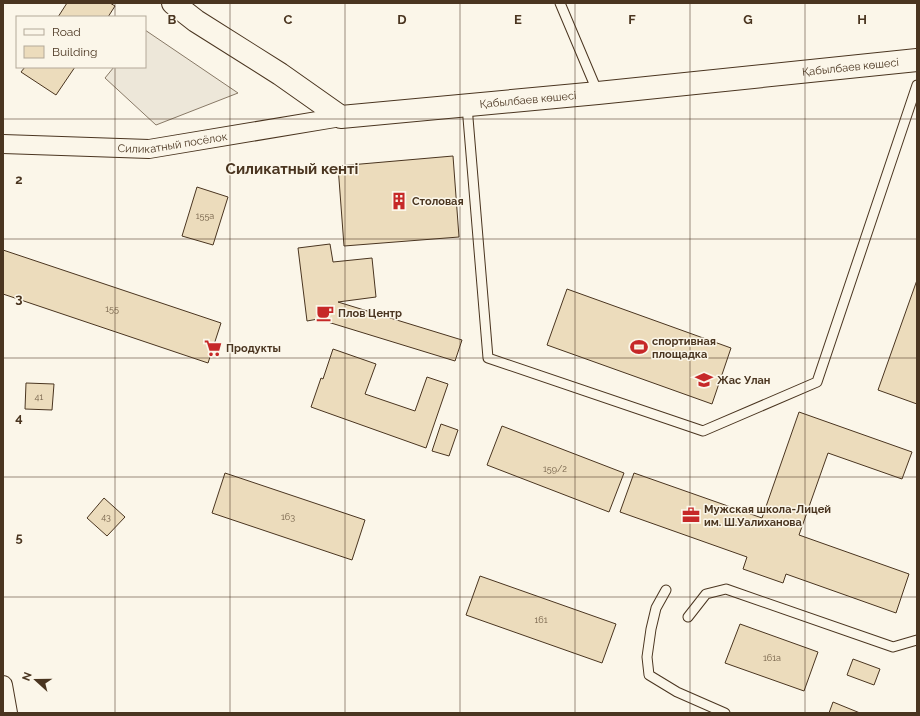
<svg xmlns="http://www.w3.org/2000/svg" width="920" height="716" font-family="Raleway,sans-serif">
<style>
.parking{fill:#ede7d9;stroke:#887966}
.building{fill:#ecdcbc;stroke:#4a3520}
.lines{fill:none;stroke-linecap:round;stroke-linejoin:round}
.service-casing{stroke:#4a3520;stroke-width:11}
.minor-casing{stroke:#4a3520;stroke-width:20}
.secondary-casing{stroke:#4a3520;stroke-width:24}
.service{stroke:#fbf6e9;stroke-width:9}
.minor{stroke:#fbf6e9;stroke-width:18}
.secondary{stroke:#fbf6e9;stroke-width:22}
.grid{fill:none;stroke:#4a3520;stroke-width:1;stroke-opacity:0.55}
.labels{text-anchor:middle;stroke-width:3;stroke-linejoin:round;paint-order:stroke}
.number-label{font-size:9px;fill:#725f47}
.street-label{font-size:11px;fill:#4a3520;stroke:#fbf6e9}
.poi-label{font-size:11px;font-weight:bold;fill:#4a3520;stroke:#fbf6e9;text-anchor:start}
.district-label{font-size:15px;font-weight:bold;fill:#4a3520;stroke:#fbf6e9}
.grid-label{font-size:13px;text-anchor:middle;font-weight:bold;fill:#4a3520;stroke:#fbf6e9;stroke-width:3;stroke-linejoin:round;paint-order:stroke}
</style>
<rect width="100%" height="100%" fill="#fbf6e9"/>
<!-- parking -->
<polygon class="parking" points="145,30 238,93 156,125 105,78 114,67 145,67"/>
<!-- building -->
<g class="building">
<polygon points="67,3 110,3 115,6 108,17 58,17"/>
<polygon points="25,67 75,67 56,95 21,72"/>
<polygon points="453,156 459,237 344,246 338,166"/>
<polygon points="197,187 228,197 213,245 182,236"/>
<polygon points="330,244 333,262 372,258 376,297 338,302 462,340 455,361 318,319 307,321 298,248"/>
<polygon points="3,250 221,323 208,363 3,294"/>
<polygon points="917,280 917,404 878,390"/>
<polygon points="567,289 731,348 712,404 547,345"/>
<polygon points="333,349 376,364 365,394 415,411 427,377 448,384 426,448 311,407 321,378 323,379"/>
<polygon points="26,383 54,384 52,410 25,409"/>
<polygon points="799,412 912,452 902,479 828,453 799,535 909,574 896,613 786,574 783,583 743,569 747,557 620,512 634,473 762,518"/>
<polygon points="441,424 458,430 449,456 432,451"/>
<polygon points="502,426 624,473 609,512 487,465"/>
<polygon points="225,473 365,520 352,560 212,513"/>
<polygon points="104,498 125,517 107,536 87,518"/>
<polygon points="480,576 616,624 602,663 466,615"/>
<polygon points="740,624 818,652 804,691 725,663"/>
<polygon points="853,659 880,669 874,685 847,675"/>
<polygon points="833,702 860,713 829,713"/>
</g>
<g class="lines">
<!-- service casing -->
<g class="service-casing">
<g id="service">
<polyline points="560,3 598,93"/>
<polyline points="467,106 488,358 703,431 817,382 917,85"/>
<polyline points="666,590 656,608 651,629 647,657 649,675 677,692 725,713"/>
<polyline points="688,617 706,594 726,589 893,647 917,640"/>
</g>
</g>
<!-- minor casing -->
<g class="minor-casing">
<g id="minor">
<path id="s1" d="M3,144L149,149L341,117"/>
<polyline points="3,685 8,713"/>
</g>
</g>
<!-- secondary casing -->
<g class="secondary-casing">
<g id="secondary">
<path id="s2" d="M173,3L196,21L280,74L341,117L598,93L917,60"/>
</g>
</g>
<!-- service -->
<use href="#service" class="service"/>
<!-- minor -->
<use href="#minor" class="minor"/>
<!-- secondary -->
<use href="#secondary" class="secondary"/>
</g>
<!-- grid -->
<path class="grid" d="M115,3V17M230,3V713M345,3V713M460,3V713M575,3V713M690,3V713M805,3V713M115,67V713M3,119H917M3,239H917M3,358H917M3,477H917M3,597H917"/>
<!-- icons -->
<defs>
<g id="building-bare" transform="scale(1.38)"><path d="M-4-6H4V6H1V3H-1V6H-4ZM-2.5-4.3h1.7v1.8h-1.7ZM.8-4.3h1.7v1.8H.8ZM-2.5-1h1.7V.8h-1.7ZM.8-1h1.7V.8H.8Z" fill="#c62828" stroke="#fbf6e9" stroke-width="2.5" paint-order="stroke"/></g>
<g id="cafe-bare" transform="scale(1.38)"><path d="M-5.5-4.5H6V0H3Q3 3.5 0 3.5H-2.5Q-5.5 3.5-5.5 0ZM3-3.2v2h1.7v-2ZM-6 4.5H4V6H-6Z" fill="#c62828" stroke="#fbf6e9" stroke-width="2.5" paint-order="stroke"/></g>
<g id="stadium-bare" transform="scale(1.38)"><path d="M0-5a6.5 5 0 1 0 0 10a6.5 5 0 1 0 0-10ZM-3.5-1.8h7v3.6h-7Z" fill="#c62828" stroke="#fbf6e9" stroke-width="2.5" paint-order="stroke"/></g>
<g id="supermarket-bare" transform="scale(1.38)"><path d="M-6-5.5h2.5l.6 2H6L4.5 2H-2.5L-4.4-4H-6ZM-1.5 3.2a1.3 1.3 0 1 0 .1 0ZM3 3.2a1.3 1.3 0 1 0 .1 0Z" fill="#c62828" stroke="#fbf6e9" stroke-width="2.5" paint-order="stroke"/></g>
<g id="school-bare" transform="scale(1.38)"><path d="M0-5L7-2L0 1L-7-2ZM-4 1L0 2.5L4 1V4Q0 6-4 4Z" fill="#c62828" stroke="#fbf6e9" stroke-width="2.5" paint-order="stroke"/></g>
<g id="office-bare" transform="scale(1.38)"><path d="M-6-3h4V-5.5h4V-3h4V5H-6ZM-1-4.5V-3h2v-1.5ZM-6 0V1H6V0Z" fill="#c62828" stroke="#fbf6e9" stroke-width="2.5" paint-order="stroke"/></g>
</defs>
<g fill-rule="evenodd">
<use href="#building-bare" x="399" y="201"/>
<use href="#cafe-bare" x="325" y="313"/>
<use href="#stadium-bare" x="639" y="347"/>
<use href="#supermarket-bare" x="213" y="348"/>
<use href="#school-bare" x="704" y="380"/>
<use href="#office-bare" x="691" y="515"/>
</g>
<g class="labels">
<!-- number labels -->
<g class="number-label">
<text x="205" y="219">155а</text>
<text x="112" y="312">155</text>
<text x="39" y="400">41</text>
<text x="555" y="472">159/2</text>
<text x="106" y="520">43</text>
<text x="288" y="520">163</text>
<text x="541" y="623">161</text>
<text x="772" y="661">161а</text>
</g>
<!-- street labels -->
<g class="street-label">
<text dy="4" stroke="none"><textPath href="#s2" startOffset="715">Қабылбаев көшесі</textPath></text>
<text dy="4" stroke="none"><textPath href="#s2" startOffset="391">Қабылбаев көшесі</textPath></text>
<text dy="4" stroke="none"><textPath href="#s1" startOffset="170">Силикатный посёлок</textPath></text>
</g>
<!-- poi labels -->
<g class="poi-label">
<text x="412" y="205">Столовая</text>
<text x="338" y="317">Плов Центр</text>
<text x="652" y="345">спортивная<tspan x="652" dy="13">площадка</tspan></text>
<text x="226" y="352">Продукты</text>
<text x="717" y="384">Жас Улан</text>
<text x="704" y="513">Мужская школа-Лицей<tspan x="704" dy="13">им. Ш.Уалиханова</tspan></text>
</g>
<!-- district labels -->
<g class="district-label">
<text x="292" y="174">Силикатный кенті</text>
</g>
</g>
<g class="grid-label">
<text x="172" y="24">B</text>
<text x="288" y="24">C</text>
<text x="402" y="24">D</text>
<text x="518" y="24">E</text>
<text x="632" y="24">F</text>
<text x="748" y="24">G</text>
<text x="862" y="24">H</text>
<text x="19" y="184">2</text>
<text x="19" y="303">3</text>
<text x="19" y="422">4</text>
<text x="19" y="542">5</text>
</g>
<!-- border -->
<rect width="920" height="716" fill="none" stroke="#4a3520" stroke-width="8"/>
<!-- legend -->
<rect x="16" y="16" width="130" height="52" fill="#fbf6e9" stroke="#b4a999"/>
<rect x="24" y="29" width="20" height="6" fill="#fbf6e9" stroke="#b4a999"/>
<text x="52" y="36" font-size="12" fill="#4a3520">Road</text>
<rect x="24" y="46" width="20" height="12" fill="#ecdcbc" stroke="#b4a999"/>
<text x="52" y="56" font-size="12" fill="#4a3520">Building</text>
<!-- north arrow -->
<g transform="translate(36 680) rotate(291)" stroke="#fbf6e9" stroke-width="3" paint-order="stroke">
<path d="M0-3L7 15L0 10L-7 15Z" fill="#4a3520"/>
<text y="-6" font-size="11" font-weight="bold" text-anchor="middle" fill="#4a3520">N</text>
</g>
</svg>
